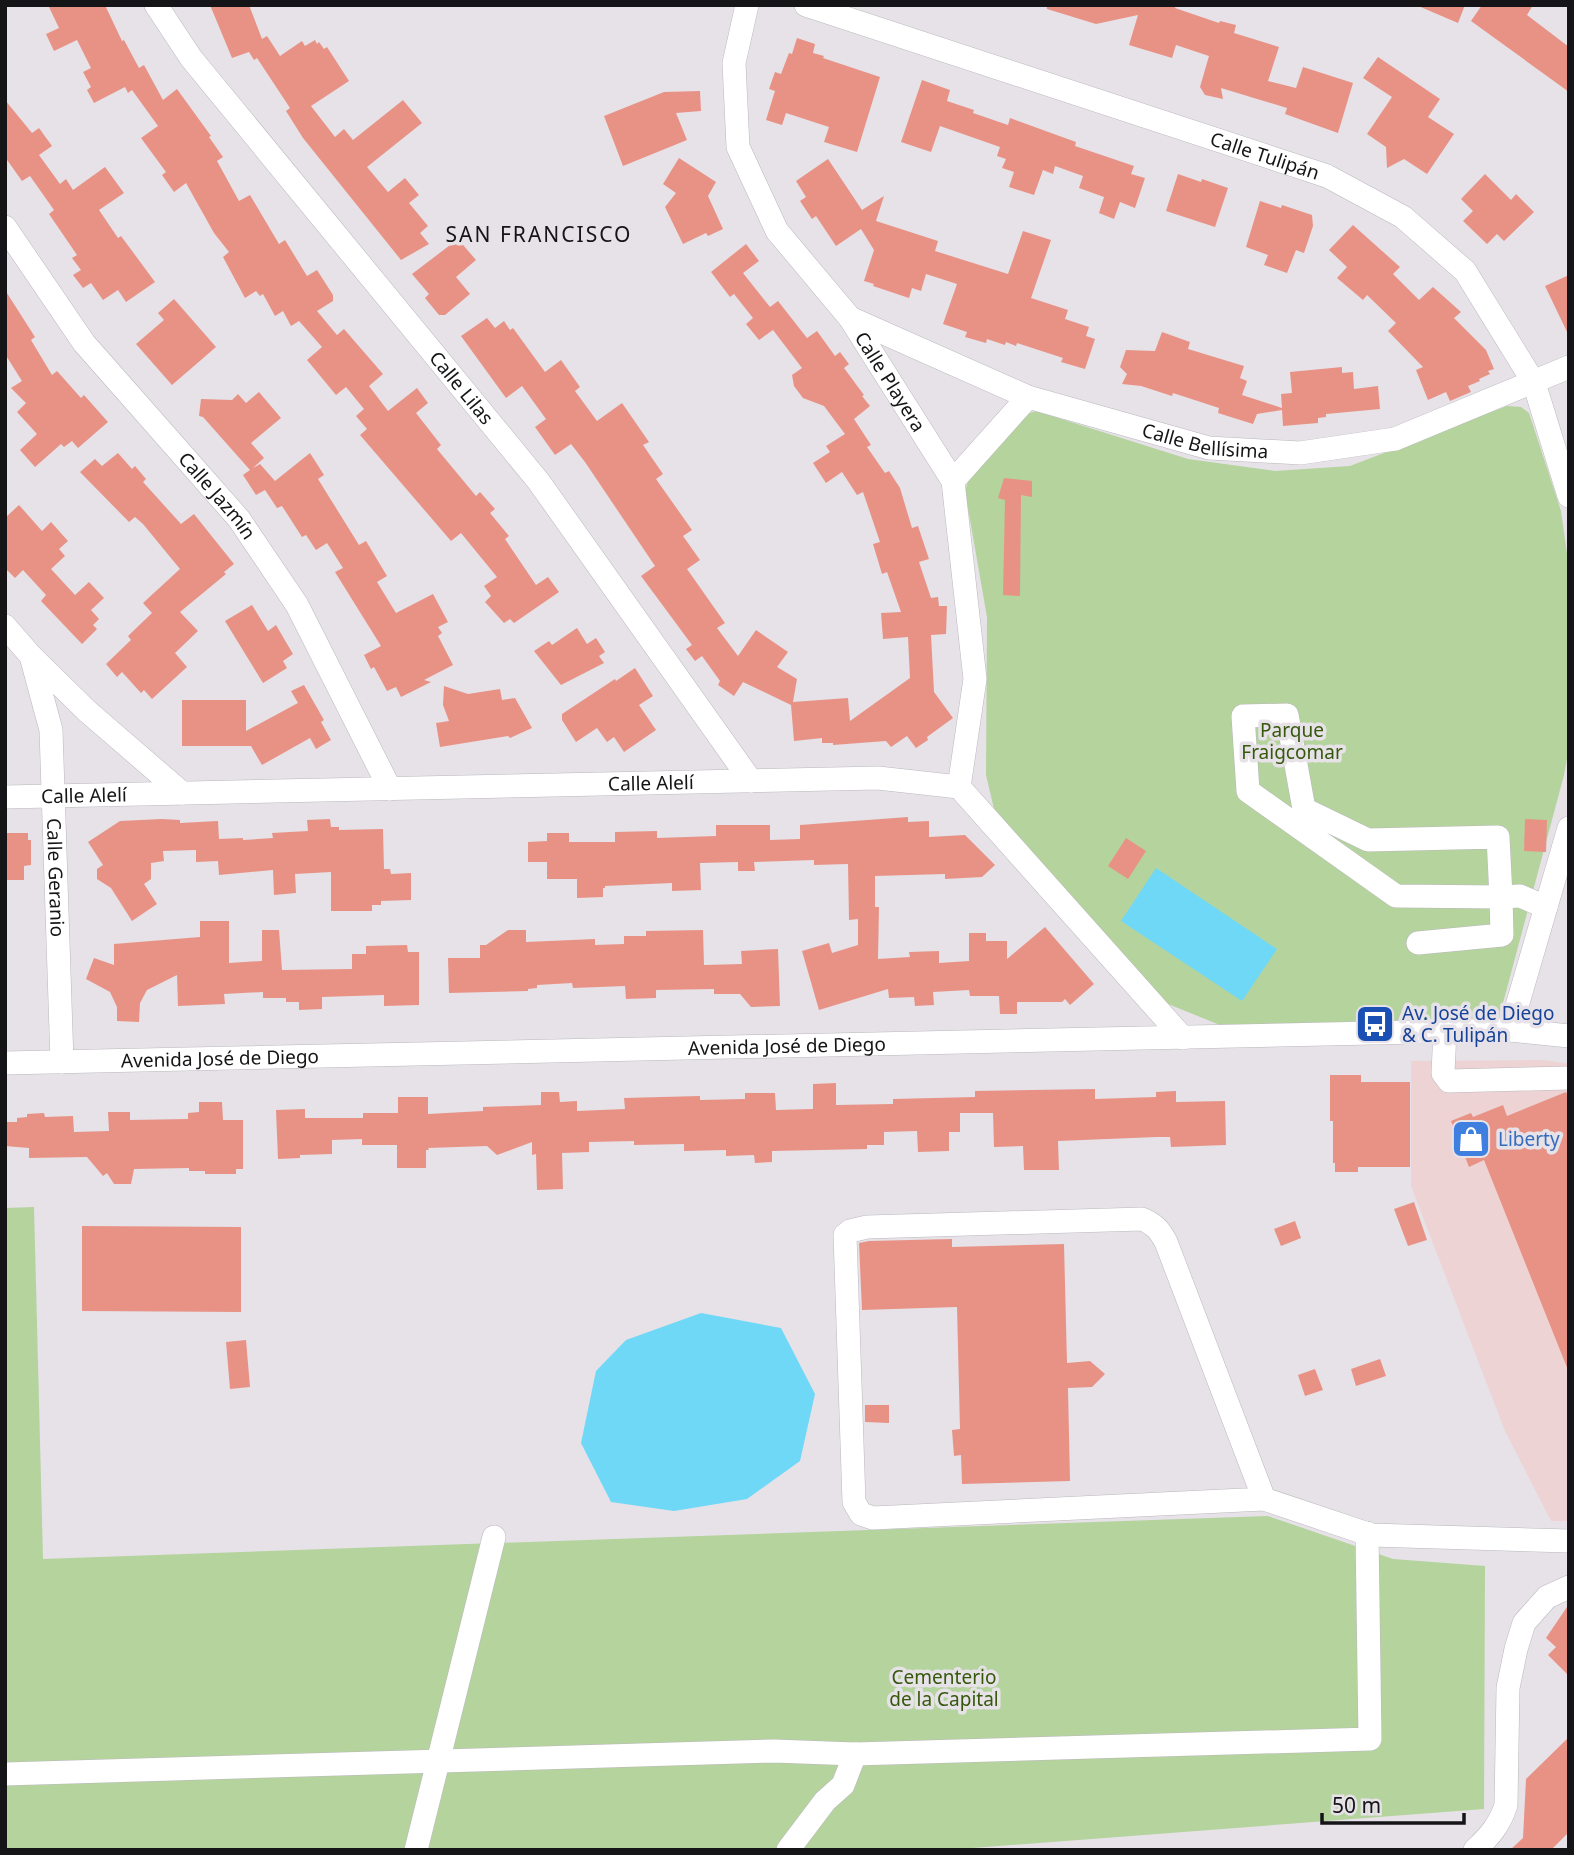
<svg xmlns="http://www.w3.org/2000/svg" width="1574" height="1855" font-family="'Noto Sans',sans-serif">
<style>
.commercial{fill:#edd3d3}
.green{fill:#b4d39d}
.water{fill:#6fd8f7}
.building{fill:#e89286}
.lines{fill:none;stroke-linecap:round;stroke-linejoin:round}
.minor-casing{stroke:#bbb8bd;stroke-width:24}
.minor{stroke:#fff;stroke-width:23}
.labels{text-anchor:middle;stroke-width:7;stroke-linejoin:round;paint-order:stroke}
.street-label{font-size:19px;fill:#151416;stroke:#e6e2e8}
.park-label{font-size:19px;fill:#35580b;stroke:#e6e2e8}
.transit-label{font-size:19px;fill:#164399;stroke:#e6e2e8;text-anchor:start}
.shop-label{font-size:19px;fill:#366cbe;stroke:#e6e2e8;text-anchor:start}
.neighbourhood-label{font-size:21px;letter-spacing:2px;fill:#151416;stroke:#e6e2e8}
</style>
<rect width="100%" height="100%" fill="#e6e2e8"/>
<!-- commercial -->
<polygon class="commercial" points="1544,1060 1569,1064 1569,1521 1551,1521 1505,1431 1411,1186 1411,1061"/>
<!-- green -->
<g class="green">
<polygon points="1507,406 1521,407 1529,413 1561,511 1569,568 1569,748 1564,775 1499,1018 1220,1025 1168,1004 1147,986 995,813 986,775 987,617 965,491 970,475 1024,415 1036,411 1188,459 1275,471 1350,466"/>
<polygon points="34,1207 43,1559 1268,1516 1393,1559 1485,1566 1484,1809 946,1850 5,1850 5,1208"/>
</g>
<!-- water -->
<g class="water">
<polygon points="1156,868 1277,949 1242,1001 1121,921"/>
<polygon points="701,1313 781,1328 815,1394 800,1461 747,1499 674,1511 611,1502 581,1443 596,1371 626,1340"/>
</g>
<!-- building -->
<g class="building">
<polygon points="48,5 105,5 122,41 124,40 139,68 144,65 163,100 177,89 211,136 209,137 223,157 217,161 239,201 250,195 279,244 285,240 307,276 317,270 333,295 333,301 317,311 337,335 344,329 383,374 369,386 388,411 417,388 428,403 416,413 441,445 437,449 476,496 480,492 495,509 490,513 509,536 505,539 536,585 548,577 559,592 514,623 510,619 504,623 485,602 491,596 484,586 497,577 461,533 451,541 360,435 367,429 356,416 364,409 346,387 336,395 307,360 322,347 299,321 291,326 283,311 275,316 263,294 260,296 256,291 245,298 223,257 229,252 214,233 186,183 174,192 162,175 166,172 141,138 158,126 132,90 128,93 125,87 94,103 87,90 91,87 83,72 91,68 77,40 54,51 46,34 59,28"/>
<polygon points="210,5 249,5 262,39 267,36 280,56 302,41 305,46 315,40 317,44 319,42 324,49 327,47 349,81 311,106 335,137 344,129 353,140 403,100 422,123 367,167 388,192 405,178 419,195 409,203 428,226 420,233 429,244 401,260 303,138 286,111 290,108 257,58 254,60 249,52 232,58"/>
<polygon points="1047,5 1176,5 1175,8 1219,23 1220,21 1236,25 1234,33 1279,47 1268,81 1296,88 1303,67 1353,83 1338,133 1285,114 1287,108 1221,88 1223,99 1205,95 1200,87 1209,56 1176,45 1172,58 1129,45 1138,15 1096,24 1047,9"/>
<polygon points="1416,5 1465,5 1458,23"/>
<polygon points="1482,5 1533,5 1527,15 1569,47 1569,92 1471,21"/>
<polygon points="797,38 815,44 813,53 824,56 823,58 880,77 857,152 824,142 829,127 786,113 782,125 766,120 775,91 769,89 775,72 781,74 789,53 792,54"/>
<polygon points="1378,57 1440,99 1428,117 1454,134 1427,174 1404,159 1387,168 1386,147 1367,134 1392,97 1363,78"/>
<polygon points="922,80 950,90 947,101 974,110 973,113 1008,125 1010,118 1076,142 1075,146 1134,166 1131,174 1145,178 1135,208 1120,202 1114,219 1099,213 1104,197 1079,188 1083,176 1055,166 1053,174 1043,170 1034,195 1009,187 1014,172 1002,168 1006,159 997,156 1000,147 940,126 931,152 901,142"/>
<polygon points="700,91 701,111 676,113 687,140 623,166 604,116 664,92"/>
<polygon points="5,100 32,133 39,128 52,146 39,155 60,184 66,179 73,190 105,167 124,193 99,210 118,238 121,236 155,282 126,302 118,290 103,300 91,283 83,288 73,275 81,270 72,258 77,255 49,214 54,210 30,176 22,181 5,157"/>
<polygon points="679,158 716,182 708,196 723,229 708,236 706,233 683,244 665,207 676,193 663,184"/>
<polygon points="828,159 862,210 884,196 876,221 938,241 935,251 1008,274 1023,231 1051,240 1031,298 1068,310 1065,319 1089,327 1086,336 1095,339 1085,369 1061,362 1063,358 1017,343 1016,346 1006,342 1005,345 987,339 986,343 965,337 967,332 943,324 957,284 954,283 926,274 921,291 912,288 909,298 873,286 874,284 864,281 874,250 861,229 836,246 816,216 812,219 800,201 806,197 796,181"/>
<polygon points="1178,174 1201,182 1202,179 1228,188 1215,227 1166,211"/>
<polygon points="1485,174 1511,200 1516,194 1534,212 1504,241 1497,234 1487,244 1463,221 1473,211 1461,199"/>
<polygon points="1260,201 1281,208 1282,205 1312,215 1313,226 1304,253 1296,250 1287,273 1264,265 1268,255 1246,247"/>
<polygon points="1353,225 1400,267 1393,274 1419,300 1433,287 1461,312 1454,318 1486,350 1494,369 1488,371 1490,374 1479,379 1480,381 1468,386 1471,392 1450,401 1446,392 1428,400 1416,370 1423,367 1388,331 1396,323 1367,295 1363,300 1337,278 1347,267 1329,250"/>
<polygon points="458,239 476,260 456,277 470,294 445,315 439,315 425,298 429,294 412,274"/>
<polygon points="746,244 759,261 743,273 770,307 778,301 807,338 817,331 835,356 840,352 849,364 844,368 864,395 862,396 870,406 854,419 871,445 867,447 885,473 889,471 900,488 912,528 918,526 929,559 919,562 931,598 938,597 939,606 947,606 946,634 931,635 934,692 953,718 927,737 928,740 916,748 907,736 891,747 886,741 833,745 833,743 822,743 822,738 794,741 791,705 743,682 734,696 718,685 720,681 702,656 695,661 686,649 692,645 641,576 655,566 585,462 571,444 555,455 535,427 546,419 522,386 506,398 461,336 487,318 495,328 504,321 510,330 513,328 545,372 561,360 580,387 575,391 597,421 622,403 649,442 643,445 663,474 656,479 692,530 683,536 700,560 687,569 725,623 717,628 738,656 756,630 788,652 777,667 797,679 793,702 848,698 850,721 910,678 908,637 883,639 881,613 901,612 887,572 882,574 873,544 880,542 863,492 857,495 842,472 826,483 813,463 830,452 826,446 845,434 824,406 803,398 794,386 792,375 802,368 773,330 759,340 746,324 753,318 734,294 730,297 711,272"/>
<polygon points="1569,275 1569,336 1545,286"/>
<polygon points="5,290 35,337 31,340 52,375 57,371 81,398 84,395 108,422 78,448 72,441 64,447 61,444 35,467 20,450 37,434 17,412 26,403 11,388 22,381 5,354"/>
<polygon points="174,299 216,347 172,385 136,344 164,320 158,313"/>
<polygon points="1162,332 1190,342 1188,349 1244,366 1240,378 1247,381 1242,395 1282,408 1281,394 1292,393 1290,372 1342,367 1342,373 1353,372 1354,389 1378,386 1380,409 1326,414 1326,417 1318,418 1318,423 1283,426 1282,410 1257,414 1253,424 1218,413 1219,408 1173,393 1172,396 1141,386 1122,384 1127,374 1120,367 1126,350 1155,351"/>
<polygon points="259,392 281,418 251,443 264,458 253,468 260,464 275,481 310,453 324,475 318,479 359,545 366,541 387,576 377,582 396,613 433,594 448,622 438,627 442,633 438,636 453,665 424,680 431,682 401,697 396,687 387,691 374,667 371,669 364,655 381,646 335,572 343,568 327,543 316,550 306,535 302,537 282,506 277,508 265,490 256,495 243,475 250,470 203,417 199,416 201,399 232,400 238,394 246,403"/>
<polygon points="118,453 132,469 135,466 146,479 143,482 181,524 194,514 234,564 224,572 226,574 180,612 198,631 175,653 187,667 152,699 144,690 141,693 122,672 117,677 106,664 131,640 128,636 152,613 143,603 180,569 143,524 135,517 129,522 80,472 95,459 102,466"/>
<polygon points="1004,478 1032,481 1032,497 1021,495 1020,596 1003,595 1005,500 998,498"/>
<polygon points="19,505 42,531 51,522 68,541 59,549 65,556 51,569 75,595 89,582 104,598 91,610 99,619 93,625 97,629 82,644 41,601 46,595 23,570 15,578 5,568 5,518"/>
<polygon points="252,605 268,631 276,625 293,654 283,661 287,668 263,683 225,621"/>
<polygon points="577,628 587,644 596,638 605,652 599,656 604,663 561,685 534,651 549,641 552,645"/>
<polygon points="635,668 653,696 639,705 656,730 624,752 614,737 607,742 597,728 576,742 562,720 562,714 615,679 616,681"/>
<polygon points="304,685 324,720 321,722 331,740 316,749 310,738 262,765 251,746 182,746 182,700 246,700 246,731 298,703 291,691"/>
<polygon points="444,686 468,694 500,689 502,700 515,698 532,728 510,738 508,736 440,747 436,723 449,721 443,705"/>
<polygon points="908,817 908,822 929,821 929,837 965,835 995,865 982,877 945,879 945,874 875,876 875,907 879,907 878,959 910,957 909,952 939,951 939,963 969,961 969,933 986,933 986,941 1007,941 1007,959 1045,927 1094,984 1070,1005 1065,999 1062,1002 1017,1002 1017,1014 1000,1014 999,996 970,996 969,990 933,992 934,1005 915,1006 914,997 889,998 888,989 819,1010 802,951 829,943 832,953 858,945 858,919 849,920 848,864 814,865 814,860 754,862 755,871 738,871 738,862 700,863 701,890 672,891 672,883 605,886 605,888 603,888 603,897 577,898 577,879 547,879 547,862 528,862 528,842 547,841 547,833 569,833 569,842 615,842 615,832 657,831 657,838 716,836 716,825 770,825 770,840 800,839 800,825"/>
<polygon points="162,819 180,820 180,823 218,821 219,839 243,838 243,840 273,838 272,833 308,831 307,820 330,819 331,827 339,827 339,830 383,829 384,869 390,869 391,874 411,873 411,900 381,901 381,905 372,905 372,911 331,911 331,872 295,874 296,893 274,895 273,870 219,875 218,861 196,862 196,850 163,851 164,861 151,863 151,879 144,884 157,904 132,921 111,888 97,879 97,869 103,865 88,842 120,821"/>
<polygon points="1525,819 1547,820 1546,852 1524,851"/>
<polygon points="5,833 28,833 28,840 31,840 31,865 24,866 24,880 5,880"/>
<polygon points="1126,838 1146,851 1128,879 1108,866"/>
<polygon points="200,921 229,921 229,963 262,961 262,930 279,930 282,970 352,969 352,954 366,954 366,946 407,945 408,952 419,952 419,1005 384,1006 384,995 322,997 322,1009 299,1010 299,1002 286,1002 286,998 263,998 263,992 224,994 225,1004 178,1006 177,975 147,990 140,1003 139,1022 117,1021 117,1007 110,992 86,979 94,958 114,965 114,944 200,937"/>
<polygon points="508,930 526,930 526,942 595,939 595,945 624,944 624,936 646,936 646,931 703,930 704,965 742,964 741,951 778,949 780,1006 751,1007 740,994 714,994 714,989 656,990 656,998 626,999 625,986 573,988 572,983 537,985 537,988 528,989 528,991 449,993 448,958 480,958 480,945 486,945"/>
<polygon points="1330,1075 1361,1075 1361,1082 1410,1082 1410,1167 1358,1167 1358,1172 1335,1172 1335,1163 1333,1163 1333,1121 1330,1121"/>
<polygon points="836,1083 836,1105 893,1104 893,1099 975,1097 975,1091 1095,1089 1095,1099 1156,1097 1156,1092 1176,1091 1176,1102 1225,1101 1226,1145 1171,1147 1170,1137 1157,1137 1058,1141 1059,1170 1024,1170 1023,1146 994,1147 993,1113 960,1113 960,1132 949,1132 949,1151 918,1152 917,1131 884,1132 884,1145 867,1145 867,1149 772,1151 772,1162 755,1163 754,1155 726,1156 726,1150 684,1151 684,1144 634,1145 634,1141 589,1142 589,1152 562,1153 563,1189 537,1190 536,1154 532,1155 532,1142 497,1155 487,1146 428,1148 429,1150 426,1150 426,1168 397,1168 397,1145 362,1145 362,1139 332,1140 332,1154 300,1155 300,1158 278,1159 276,1110 305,1109 305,1118 363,1118 363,1113 398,1113 398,1097 428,1097 428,1114 483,1111 483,1107 541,1105 541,1092 559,1092 560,1102 577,1101 577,1111 625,1109 624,1098 700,1096 700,1100 745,1099 745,1093 775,1093 776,1110 813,1109 813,1084"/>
<polygon points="1566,1092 1569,1100 1568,1370 1484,1160 1469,1167 1451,1121 1471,1113 1473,1117 1503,1105 1507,1116"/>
<polygon points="199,1102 222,1102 223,1120 243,1120 243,1169 236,1169 236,1174 205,1174 205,1171 189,1171 189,1168 134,1169 131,1184 114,1184 107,1173 103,1176 87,1157 29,1158 29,1148 5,1146 5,1122 17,1122 17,1118 27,1117 27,1114 44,1113 45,1117 73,1116 74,1132 109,1131 108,1112 130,1112 130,1120 188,1119 188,1113 199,1112"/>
<polygon points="1414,1202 1427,1240 1408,1246 1394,1209"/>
<polygon points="1295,1221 1301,1238 1281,1246 1274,1229"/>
<polygon points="82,1226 241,1227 241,1312 82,1311"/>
<polygon points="952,1239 952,1247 1064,1244 1067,1363 1090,1361 1105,1374 1092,1387 1068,1388 1070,1481 962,1484 961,1455 954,1456 952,1430 960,1429 957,1307 862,1310 859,1243 869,1241"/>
<polygon points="246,1340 250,1387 230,1389 226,1342"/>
<polygon points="1380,1359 1386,1376 1356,1386 1351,1369"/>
<polygon points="1315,1369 1323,1390 1305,1396 1298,1375"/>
<polygon points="865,1405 889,1405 889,1423 865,1422"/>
<polygon points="1569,1604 1569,1676 1548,1655 1556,1647 1546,1638"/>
<polygon points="1569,1737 1569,1832 1551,1850 1510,1850 1523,1838 1526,1779"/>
</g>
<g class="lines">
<!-- minor casing -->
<g class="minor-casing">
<g id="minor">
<path id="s1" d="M156,5L191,58L539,482L751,781"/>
<path id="s2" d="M747,5L734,63L738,147L777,231L850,318L953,481L975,679L959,787"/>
<path id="s3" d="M806,5L1327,176L1403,217L1465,271L1534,383L1569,496"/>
<path id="s4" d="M5,227L84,343L239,519L297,605L390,789"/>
<path id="s5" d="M850,318L1028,397L1209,448L1300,453L1395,439L1569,367"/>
<polyline points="953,481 1028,397"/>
<path id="s6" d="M5,626L31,656L51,730L62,1062"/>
<polyline points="33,658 87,711 182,793"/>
<path id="s7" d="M5,797L878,778L959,787L1183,1038"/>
<polyline points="1418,943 1502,935 1501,897 1396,896 1248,791 1243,716 1287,715 1304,809 1368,840 1498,837 1501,897 1520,896 1546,907"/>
<polyline points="1510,1030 1569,828"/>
<polyline points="1445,1031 1443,1073 1449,1081 1569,1078"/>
<path id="s8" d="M5,1063L1510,1030L1569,1036"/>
<path d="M1264,1499L1166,1242C1159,1229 1154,1224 1142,1219L867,1227L850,1231L845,1235L854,1502L861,1514L873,1518L1264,1499L1371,1535L1569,1541"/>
<polyline points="855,1754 1370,1739 1367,1533"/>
<polyline points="5,1774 774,1751 855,1754 843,1785 825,1801 788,1850"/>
<polyline points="416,1850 494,1537"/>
<path d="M1475,1850C1490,1836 1500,1824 1506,1805L1508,1688L1516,1649L1524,1623L1547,1597L1569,1587"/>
</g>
</g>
<!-- minor -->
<use href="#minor" class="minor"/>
</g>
<!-- icons -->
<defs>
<g id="bus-square" transform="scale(2.0125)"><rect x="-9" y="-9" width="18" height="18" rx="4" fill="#1a4fb4" stroke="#e6e2e8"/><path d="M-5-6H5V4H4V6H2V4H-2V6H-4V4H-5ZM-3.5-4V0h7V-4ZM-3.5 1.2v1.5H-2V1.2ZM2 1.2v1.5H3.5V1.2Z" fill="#fff"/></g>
<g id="shop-square" transform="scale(2.0125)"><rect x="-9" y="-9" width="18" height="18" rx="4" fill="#3f7fe0" stroke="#e6e2e8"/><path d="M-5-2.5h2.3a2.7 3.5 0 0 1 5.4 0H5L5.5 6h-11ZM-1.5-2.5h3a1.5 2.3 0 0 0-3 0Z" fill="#fff"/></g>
</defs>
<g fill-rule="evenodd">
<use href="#bus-square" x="1375" y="1024"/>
<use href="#shop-square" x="1471" y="1139"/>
</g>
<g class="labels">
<!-- street labels -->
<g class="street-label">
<text dy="7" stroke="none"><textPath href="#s3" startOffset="483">Calle Tulipán</textPath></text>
<text dy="7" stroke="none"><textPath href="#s2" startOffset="425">Calle Playera</textPath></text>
<text dy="7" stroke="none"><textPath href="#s1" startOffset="490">Calle Lilas</textPath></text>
<text dy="7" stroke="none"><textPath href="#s5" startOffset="378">Calle Bellísima</textPath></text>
<text dy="7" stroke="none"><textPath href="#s4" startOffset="343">Calle Jazmín</textPath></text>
<text dy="7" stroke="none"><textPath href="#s7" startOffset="646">Calle Alelí</textPath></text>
<text dy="7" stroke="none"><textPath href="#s7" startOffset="79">Calle Alelí</textPath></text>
<text dy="7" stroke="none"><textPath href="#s6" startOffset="264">Calle Geranio</textPath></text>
<text dy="7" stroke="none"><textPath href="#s8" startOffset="782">Avenida José de Diego</textPath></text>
<text dy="7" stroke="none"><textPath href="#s8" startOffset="215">Avenida José de Diego</textPath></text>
</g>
<!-- park labels -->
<g class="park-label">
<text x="1292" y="737">Parque<tspan x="1292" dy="22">Fraigcomar</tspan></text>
<text x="944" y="1684">Cementerio<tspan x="944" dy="22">de la Capital</tspan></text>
</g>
<!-- transit labels -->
<g class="transit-label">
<text x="1402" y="1020">Av. José de Diego<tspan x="1402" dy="22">&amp; C. Tulipán</tspan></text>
</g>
<!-- shop labels -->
<g class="shop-label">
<text x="1498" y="1146">Liberty</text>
</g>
<!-- neighbourhood labels -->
<g class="neighbourhood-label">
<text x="539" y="242">SAN FRANCISCO</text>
</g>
</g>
<!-- border -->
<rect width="1574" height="1855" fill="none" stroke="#151416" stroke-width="14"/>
<!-- scale -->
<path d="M1322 1813v10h142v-10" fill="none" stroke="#151416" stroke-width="3.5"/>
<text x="1332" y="1813" font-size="21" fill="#151416" stroke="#e6e2e8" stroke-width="5" paint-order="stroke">50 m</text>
</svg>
